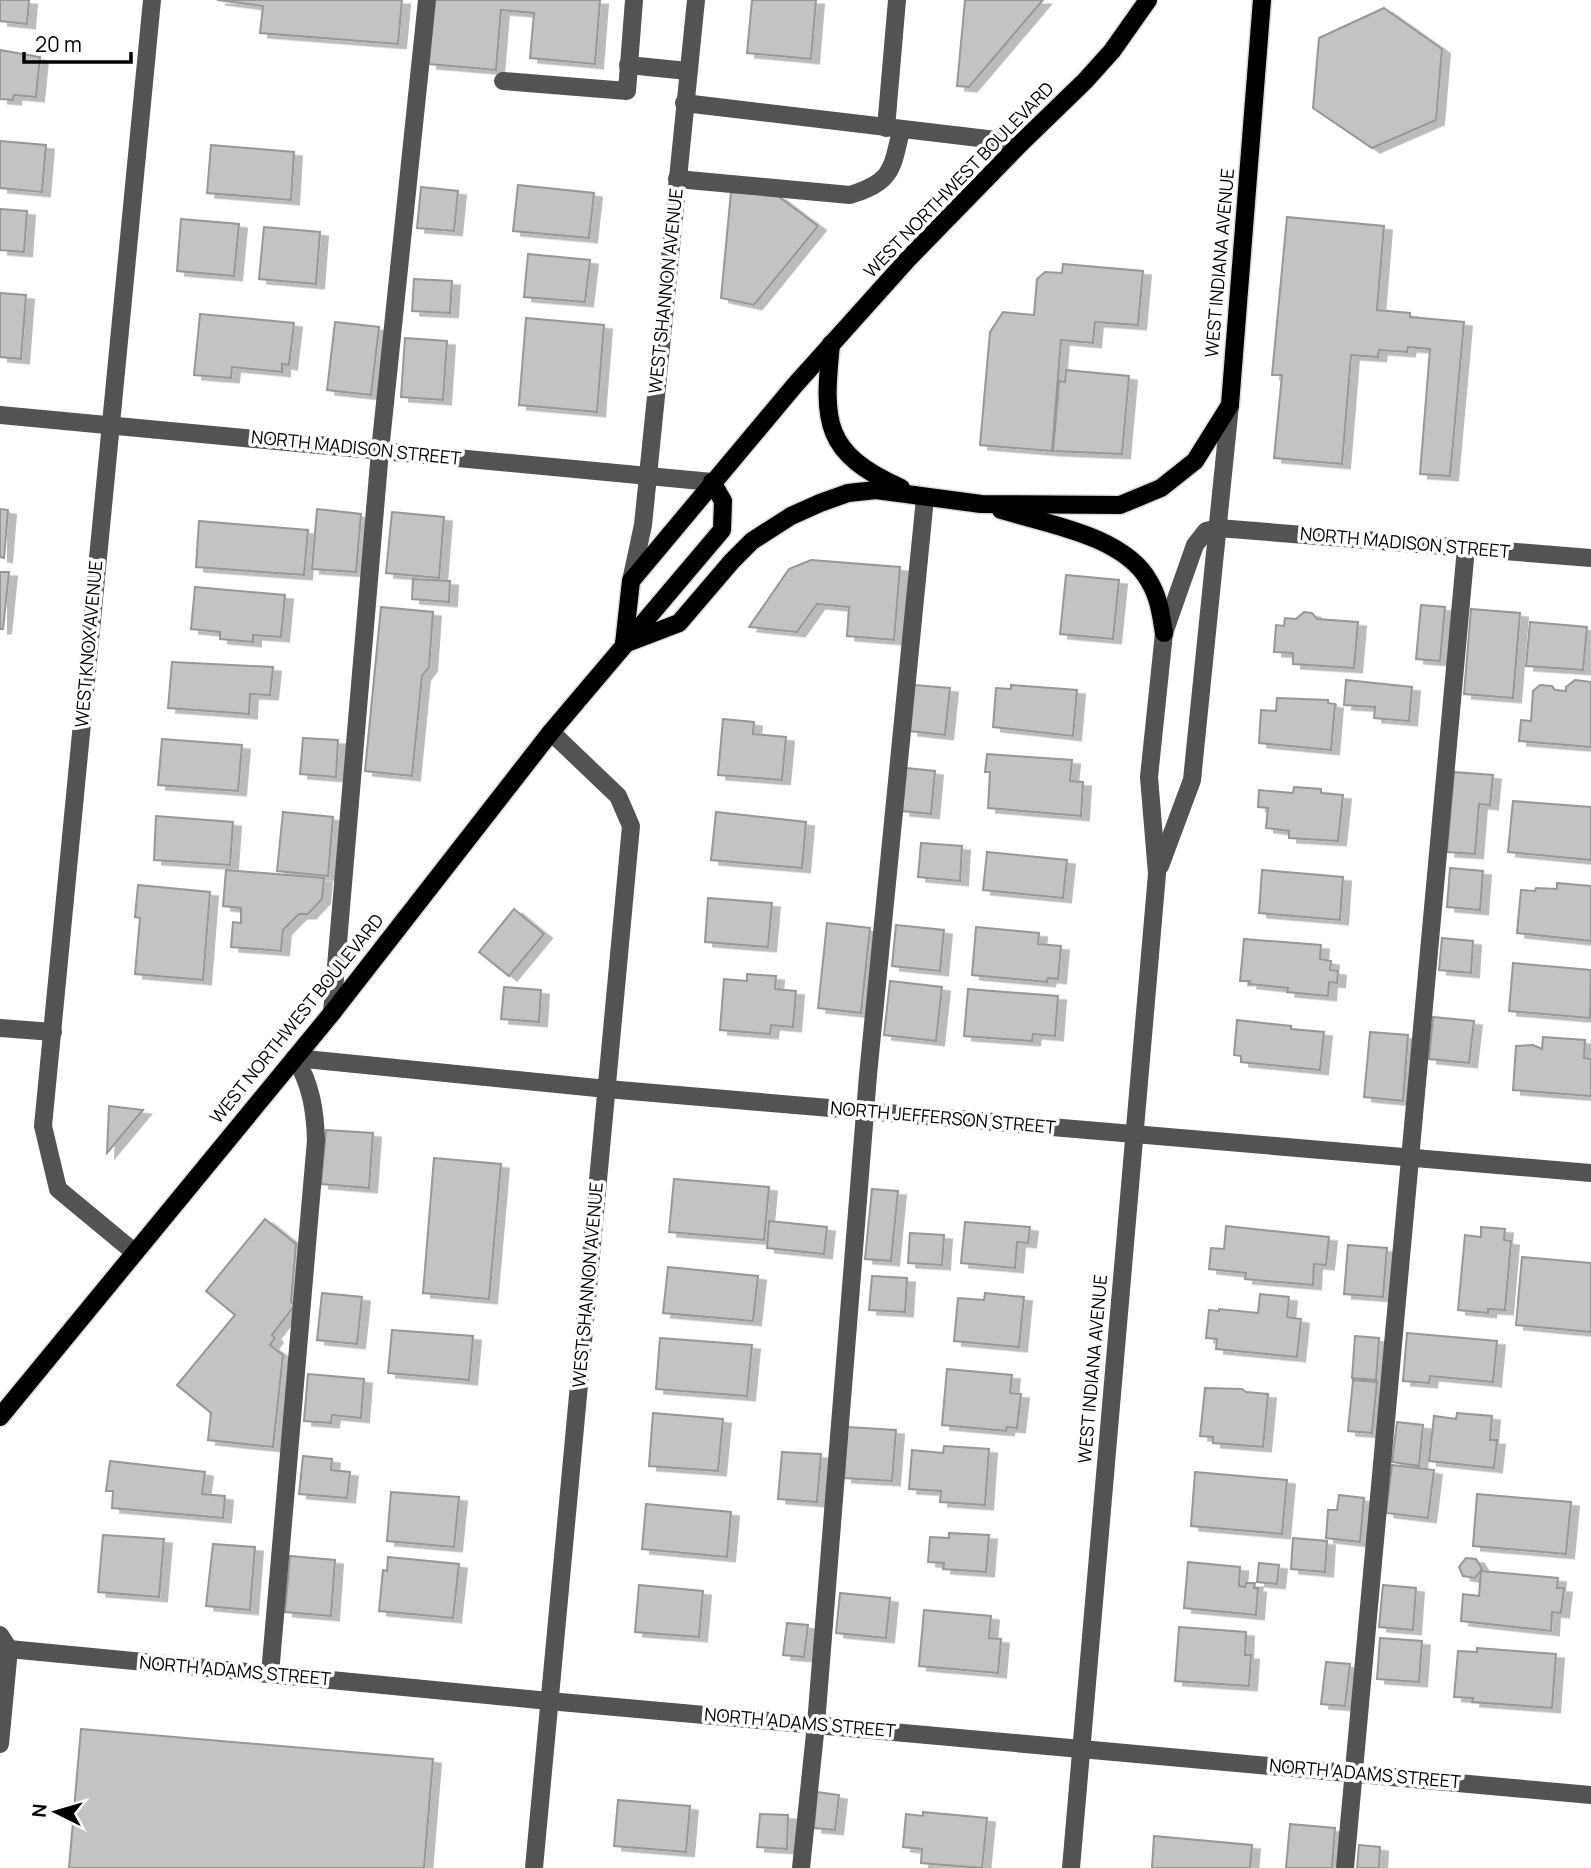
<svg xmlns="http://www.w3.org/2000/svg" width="1591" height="1868" font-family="Manrope,sans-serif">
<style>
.building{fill:#c3c3c3;stroke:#979797;stroke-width:2;filter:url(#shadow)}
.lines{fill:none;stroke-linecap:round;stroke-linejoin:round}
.major-casing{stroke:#dbdbdb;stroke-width:21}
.minor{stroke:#535353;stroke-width:18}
.major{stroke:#000;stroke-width:18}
.labels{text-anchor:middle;stroke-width:7;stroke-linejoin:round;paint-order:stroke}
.street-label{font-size:18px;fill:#000;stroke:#fff}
</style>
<defs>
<filter id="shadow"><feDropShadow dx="8" dy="4.5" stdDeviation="0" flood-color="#0004"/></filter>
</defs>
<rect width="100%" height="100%" fill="#fff"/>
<!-- building -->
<g class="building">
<polygon points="0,0 29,0 27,24 0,21"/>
<polygon points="217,0 402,0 398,44 260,33 263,6"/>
<polygon points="434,0 600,0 595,64 530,58 534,13 501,10 496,70 429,64"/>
<polygon points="752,0 816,0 811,59 747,53"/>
<polygon points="965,0 1043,0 969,87 957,86"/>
<polygon points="1384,8 1442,49 1436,120 1372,148 1313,108 1319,38"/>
<polygon points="0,50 40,57 36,97 14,95 13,100 0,99"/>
<polygon points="0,141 46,145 42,192 0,188"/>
<polygon points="211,145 294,152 291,200 207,193"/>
<polygon points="518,185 594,193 589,238 513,231"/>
<polygon points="421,187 458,191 454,231 417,228"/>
<polygon points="731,192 778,196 818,226 754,305 721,298"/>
<polygon points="0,209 27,211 24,252 0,250"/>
<polygon points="1287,217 1384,226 1377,310 1410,313 1410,317 1464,322 1450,476 1420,474 1430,349 1408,347 1407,352 1379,350 1378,357 1351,355 1342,464 1274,458 1282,375 1272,375"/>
<polygon points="181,219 239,224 234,276 177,271"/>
<polygon points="264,227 320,232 316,284 259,279"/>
<polygon points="528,254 590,260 585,302 524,297"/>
<polygon points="1063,264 1143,271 1138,325 1095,322 1093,343 1061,340 1052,451 980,445 990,332 1003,312 1034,315 1037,279 1045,272 1062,273"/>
<polygon points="414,279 452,281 450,313 412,311"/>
<polygon points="0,293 26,295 21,359 0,357"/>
<polygon points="200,314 294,323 289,365 282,364 282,372 232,367 231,378 194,375"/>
<polygon points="526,318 604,325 597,412 519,405"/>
<polygon points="335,322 379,327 371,395 327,390"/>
<polygon points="405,338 447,341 443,400 401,397"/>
<polygon points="1066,370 1129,376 1122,454 1053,451 1059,381 1065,382"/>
<polygon points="0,509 8,510 4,558 0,557"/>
<polygon points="317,509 361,514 356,572 312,569"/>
<polygon points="392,512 444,517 439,578 386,573"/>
<polygon points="199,521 308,530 304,575 196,567"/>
<polygon points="811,560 900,567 894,640 847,636 849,607 817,604 797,632 749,627 789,569"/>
<polygon points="0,572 9,572 3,629 0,629"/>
<polygon points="1066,575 1119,580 1113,639 1060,634"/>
<polygon points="413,579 450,581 449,602 412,599"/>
<polygon points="195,587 285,595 281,637 253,635 253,642 220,639 220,632 191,629"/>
<polygon points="1421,605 1445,607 1440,661 1416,659"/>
<polygon points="381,607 433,612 429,667 422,676 412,776 365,771"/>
<polygon points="1471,609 1520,613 1513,698 1464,694"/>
<polygon points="1304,612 1312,613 1317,619 1358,622 1354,668 1293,664 1293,653 1274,652 1276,625 1284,626 1285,618 1296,619"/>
<polygon points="1530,622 1587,627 1583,670 1526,666"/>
<polygon points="172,662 273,667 270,695 250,694 249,714 168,708"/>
<polygon points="1346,680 1412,687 1409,721 1374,718 1375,707 1344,705"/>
<polygon points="1575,680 1591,682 1591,747 1519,741 1521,720 1531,721 1533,691 1540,685 1552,686 1555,690 1566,691 1566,687"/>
<polygon points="914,685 950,688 945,735 910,731"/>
<polygon points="1011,685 1077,690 1073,736 993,727 996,688 1011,689"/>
<polygon points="1277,698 1328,700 1328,703 1335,704 1331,750 1259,743 1261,710 1276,711"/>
<polygon points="723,719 754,722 753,734 786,737 782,780 718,775"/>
<polygon points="303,738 338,740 336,777 300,774"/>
<polygon points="162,739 242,745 238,791 158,785"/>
<polygon points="987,754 1072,760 1070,781 1083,782 1081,816 988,808 990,772 985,772"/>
<polygon points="906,768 935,771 931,814 902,811"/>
<polygon points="1454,772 1493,775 1490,805 1479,804 1475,854 1447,852"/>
<polygon points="1294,787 1321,789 1321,793 1343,795 1338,841 1289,838 1289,831 1266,828 1268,808 1258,807 1259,790 1293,793"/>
<polygon points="1513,801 1591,807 1591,860 1508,852"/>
<polygon points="283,812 333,817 328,876 277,871"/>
<polygon points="716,812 806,822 802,868 711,860"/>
<polygon points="156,816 233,822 230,865 154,860"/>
<polygon points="921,843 962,846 960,881 918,877"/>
<polygon points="987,852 1067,860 1063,898 983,890"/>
<polygon points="1450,868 1483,871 1480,910 1447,907"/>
<polygon points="226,870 324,878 322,899 308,914 299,914 283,930 281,951 231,947 233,922 241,923 241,908 223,906"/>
<polygon points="1262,870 1343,877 1340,920 1259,913"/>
<polygon points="1557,883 1591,886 1591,941 1517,933 1521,890 1535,891 1536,888 1557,889"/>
<polygon points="138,885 210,892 203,980 135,974 140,918 135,917"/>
<polygon points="708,898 772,903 768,947 705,942"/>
<polygon points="514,909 544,934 509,976 479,952"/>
<polygon points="827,923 870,928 861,1013 818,1008"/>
<polygon points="896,925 944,930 940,971 892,966"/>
<polygon points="976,927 1039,933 1038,944 1061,946 1058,979 1048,978 1047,982 972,975"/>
<polygon points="1442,938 1473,941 1471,973 1439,970"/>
<polygon points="1244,939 1321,945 1320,959 1331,961 1330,970 1338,971 1337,983 1329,982 1328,996 1287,992 1288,988 1249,984 1250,981 1240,981"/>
<polygon points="1513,963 1591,970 1590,1018 1509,1011"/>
<polygon points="747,974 776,976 775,989 796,991 793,1027 771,1025 770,1034 720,1030 724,979 747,981"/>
<polygon points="890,981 942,987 936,1041 884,1035"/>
<polygon points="504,987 541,990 539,1022 501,1019"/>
<polygon points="968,989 1058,996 1055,1036 1033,1034 1032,1041 964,1036"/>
<polygon points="1433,1017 1474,1021 1469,1063 1429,1059"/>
<polygon points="1237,1020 1291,1026 1291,1029 1324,1032 1320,1070 1241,1062 1241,1056 1234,1055"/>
<polygon points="1370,1032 1408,1035 1403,1101 1364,1097"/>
<polygon points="1543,1037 1585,1040 1584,1058 1591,1059 1591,1096 1513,1090 1516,1046 1533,1045 1542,1049"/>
<polygon points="109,1106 143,1110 107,1153"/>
<polygon points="326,1130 373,1133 369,1188 321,1184"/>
<polygon points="434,1158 501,1164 489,1299 423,1293"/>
<polygon points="674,1179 769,1187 764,1240 669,1232"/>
<polygon points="872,1189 898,1191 891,1261 865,1259"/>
<polygon points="265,1219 296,1244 291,1302 295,1305 272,1335 275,1338 270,1345 283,1355 273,1447 208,1440 211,1413 177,1385 235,1315 206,1291"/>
<polygon points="769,1221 827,1227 824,1254 767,1248"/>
<polygon points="965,1222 1030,1227 1028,1243 1017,1242 1015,1268 961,1263"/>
<polygon points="1226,1226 1329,1237 1326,1265 1314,1264 1313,1285 1245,1279 1246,1273 1209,1269 1211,1248 1224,1249"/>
<polygon points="1481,1227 1505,1229 1504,1240 1511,1241 1505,1310 1488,1309 1488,1313 1458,1310 1465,1235 1481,1237"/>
<polygon points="910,1233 944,1235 942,1265 908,1263"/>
<polygon points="1348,1245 1387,1248 1383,1297 1344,1294"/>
<polygon points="1522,1257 1591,1263 1591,1332 1516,1325"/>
<polygon points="668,1267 758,1276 753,1321 663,1313"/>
<polygon points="872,1276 907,1278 905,1312 869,1310"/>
<polygon points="322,1293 362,1297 357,1344 317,1340"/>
<polygon points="985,1293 1024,1297 1019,1347 954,1341 958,1298 984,1300"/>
<polygon points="1260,1294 1289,1297 1287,1317 1301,1319 1297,1357 1216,1349 1217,1339 1206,1338 1209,1310 1219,1311 1219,1309 1258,1313"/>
<polygon points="392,1330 473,1336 469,1380 388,1373"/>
<polygon points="1407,1333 1497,1341 1493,1382 1430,1376 1429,1383 1403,1381"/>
<polygon points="1355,1336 1379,1338 1376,1380 1352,1378"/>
<polygon points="660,1338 752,1345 747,1396 656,1389"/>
<polygon points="947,1369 1012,1375 1010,1393 1021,1394 1017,1428 1007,1427 1006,1431 942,1425"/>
<polygon points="308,1374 364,1379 361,1418 332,1415 331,1423 304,1421"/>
<polygon points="1353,1380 1377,1382 1372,1433 1348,1431"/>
<polygon points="1205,1388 1242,1389 1246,1392 1268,1394 1263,1447 1213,1443 1213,1437 1200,1436"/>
<polygon points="653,1413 723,1419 718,1471 649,1466"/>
<polygon points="1457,1413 1492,1416 1490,1440 1497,1440 1494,1468 1429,1461 1434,1416 1456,1419"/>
<polygon points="1397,1422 1423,1425 1419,1466 1392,1462"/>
<polygon points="847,1427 896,1430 892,1481 844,1478"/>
<polygon points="944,1446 989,1449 985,1505 940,1502 941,1491 909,1489 912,1450 943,1453"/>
<polygon points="782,1452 821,1454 817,1502 778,1499"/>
<polygon points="303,1456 332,1459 331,1470 350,1472 347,1498 299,1494"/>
<polygon points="110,1461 205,1472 202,1494 225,1496 223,1518 112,1508 113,1491 106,1491"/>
<polygon points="1392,1465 1434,1470 1428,1518 1386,1513"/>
<polygon points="1195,1472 1287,1480 1282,1534 1191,1526"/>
<polygon points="391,1492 459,1497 454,1547 387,1541"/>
<polygon points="1477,1494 1571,1502 1566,1554 1473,1546"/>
<polygon points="1339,1495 1364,1498 1360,1542 1326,1538 1328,1510 1337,1510"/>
<polygon points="646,1504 731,1512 727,1557 642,1549"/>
<polygon points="949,1533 989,1535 986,1572 943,1569 944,1563 928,1562 930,1537 949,1538"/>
<polygon points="103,1535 164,1539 159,1597 98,1592"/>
<polygon points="1293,1538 1327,1541 1325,1572 1291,1569"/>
<polygon points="213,1544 255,1547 250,1610 206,1606"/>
<polygon points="290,1556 335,1560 331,1616 285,1612"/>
<polygon points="388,1557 459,1564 453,1618 379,1611 383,1570 387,1571"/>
<polygon points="1466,1558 1476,1559 1482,1569 1475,1578 1463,1576 1459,1567"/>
<polygon points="1188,1562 1240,1567 1239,1586 1245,1587 1246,1583 1255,1583 1254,1588 1258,1588 1256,1615 1184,1608"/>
<polygon points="1259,1563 1279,1565 1277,1584 1257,1582"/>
<polygon points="1481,1571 1558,1578 1557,1588 1564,1588 1561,1613 1552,1612 1551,1631 1461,1621 1463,1594 1479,1596"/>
<polygon points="639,1585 703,1591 699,1637 635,1632"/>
<polygon points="1383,1585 1416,1588 1413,1630 1379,1627"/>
<polygon points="840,1593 890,1598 886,1638 836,1633"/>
<polygon points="924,1610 991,1616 989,1638 1001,1639 998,1673 919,1666"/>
<polygon points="787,1623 808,1625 804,1657 783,1655"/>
<polygon points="1179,1627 1246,1632 1245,1655 1251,1655 1249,1686 1175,1681"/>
<polygon points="1380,1638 1422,1641 1419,1682 1377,1679"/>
<polygon points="1477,1648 1556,1654 1552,1708 1472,1702 1473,1698 1454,1697 1458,1651 1477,1652"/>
<polygon points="1326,1662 1350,1664 1345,1706 1321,1704"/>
<polygon points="81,1729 433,1759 424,1868 69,1868"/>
<polygon points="817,1792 839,1795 835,1830 814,1828"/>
<polygon points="618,1800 690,1806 686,1852 614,1846"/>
<polygon points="923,1812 987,1818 982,1868 921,1863 922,1849 903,1847 906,1814 923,1816"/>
<polygon points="760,1814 788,1815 787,1849 757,1847"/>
<polygon points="1290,1824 1335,1828 1332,1868 1286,1868"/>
<polygon points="1154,1836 1252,1845 1250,1868 1152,1868"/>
<polygon points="1359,1845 1380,1847 1379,1868 1357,1868"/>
</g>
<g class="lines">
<!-- major casing -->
<g class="major-casing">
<g id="major">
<path d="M831,344C823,422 823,453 901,488"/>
<path d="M1001,510C1047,524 1124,536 1149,581C1159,597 1161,615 1164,633"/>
<polyline points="624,644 679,623 732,561 752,541 791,516 820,503 848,493 876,490 981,504 1120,505 1161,488 1195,461 1230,405 1262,0"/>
<polyline points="624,644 631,581 795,385 908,259 1021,143 1085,81 1112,51 1148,0"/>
<polyline points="0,1417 332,1013 551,732 722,530 723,501 712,482"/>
</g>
</g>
<!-- minor -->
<g class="minor">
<polyline points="628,65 688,71"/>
<polyline points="503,81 627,91 634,0"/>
<polyline points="684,103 1021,143"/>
<polyline points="886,128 897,0"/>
<path d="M677,179L850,195C892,182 892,170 901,130"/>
<polyline points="0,415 712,482"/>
<polyline points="631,581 643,525 696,0"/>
<polyline points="1160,866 1192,780 1230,405"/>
<polyline points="332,1013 380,451 427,0"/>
<polyline points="0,1028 53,1032"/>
<polyline points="295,1058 607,1089 1591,1173"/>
<polyline points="134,1252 58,1189 43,1126 152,0"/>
<polyline points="0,1635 9,1649 0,1744"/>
<polyline points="9,1649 549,1701 1591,1795"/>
<path d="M270,1674L316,1140C315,1110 311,1084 295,1058"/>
<polyline points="534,1868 631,826 618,796 551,732"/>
<polyline points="801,1868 816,1724 868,1075 925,498"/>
<polyline points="1071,1868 1157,874 1149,777 1164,633 1195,545 1206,531 1218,528 1591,558"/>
<polyline points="1345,1868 1466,548"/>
</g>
<!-- major -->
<use href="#major" class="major"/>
</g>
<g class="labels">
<!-- street labels -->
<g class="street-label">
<text transform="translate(959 180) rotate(-46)" y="6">WEST NORTHWEST BOULEVARD</text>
<text transform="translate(1220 263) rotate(-85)" y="6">WEST INDIANA AVENUE</text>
<text transform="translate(666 291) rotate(-84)" y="6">WEST SHANNON AVENUE</text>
<text transform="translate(356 448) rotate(6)" y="6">NORTH MADISON STREET</text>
<text transform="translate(1405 543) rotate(5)" y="6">NORTH MADISON STREET</text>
<text transform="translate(89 644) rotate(-85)" y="6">WEST KNOX AVENUE</text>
<text transform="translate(297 1019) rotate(-51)" y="6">WEST NORTHWEST BOULEVARD</text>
<text transform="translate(943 1118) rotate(5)" y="6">NORTH JEFFERSON STREET</text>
<text transform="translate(588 1285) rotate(-85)" y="6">WEST SHANNON AVENUE</text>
<text transform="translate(1093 1369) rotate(-85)" y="6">WEST INDIANA AVENUE</text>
<text transform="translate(235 1671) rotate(5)" y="6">NORTH ADAMS STREET</text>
<text transform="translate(800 1723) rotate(5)" y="6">NORTH ADAMS STREET</text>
<text transform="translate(1365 1774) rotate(5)" y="6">NORTH ADAMS STREET</text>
</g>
</g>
<!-- north arrow -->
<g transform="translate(56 1812) rotate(275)" stroke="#ffffff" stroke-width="5" paint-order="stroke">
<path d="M0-5L12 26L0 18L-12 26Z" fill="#000000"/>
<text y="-10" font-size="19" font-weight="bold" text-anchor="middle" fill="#000000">N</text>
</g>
<!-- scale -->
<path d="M24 52v10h107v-10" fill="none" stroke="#000000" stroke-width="3.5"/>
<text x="35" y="52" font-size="21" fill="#000000" stroke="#ffffff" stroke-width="5" paint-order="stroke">20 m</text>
</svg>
